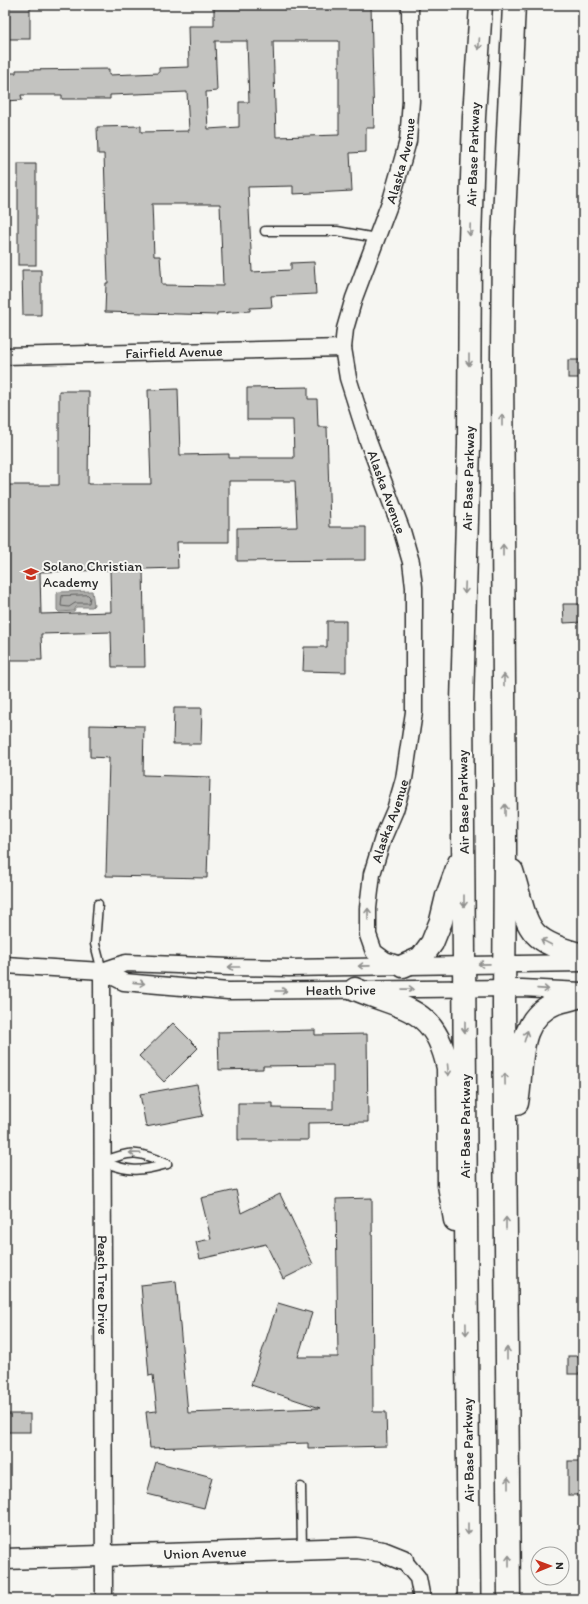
<svg xmlns="http://www.w3.org/2000/svg" width="588" height="1604" font-family="Itim,sans-serif">
<style>
.water{fill:#aeaeab;stroke:#7a7a78}
.lines{fill:none;stroke-linecap:round;stroke-linejoin:round}
.shore{stroke:#5f5f5e;stroke-width:1}
.building{fill:#c3c3c0;stroke:#2b2b2b;fill-rule:evenodd}
.service-casing{stroke:#2b2b2b;stroke-width:11}
.minor-casing{stroke:#2b2b2b;stroke-width:19}
.tertiary-casing{stroke:#2b2b2b;stroke-width:23}
.primary-casing{stroke:#2b2b2b;stroke-width:25}
.service{stroke:#f6f6f2;stroke-width:8}
.minor{stroke:#f6f6f2;stroke-width:16}
.tertiary{stroke:#f6f6f2;stroke-width:20}
.primary{stroke:#f6f6f2;stroke-width:22}
.oneway{stroke:#90908e}
.labels{text-anchor:middle;stroke-width:4;stroke-linejoin:round;paint-order:stroke}
.street-label{font-size:14px;fill:#2b2b2b;stroke:#f6f6f2}
.poi-label{font-size:14px;fill:#2b2b2b;stroke:#f6f6f2;text-anchor:start}
</style>
<rect width="100%" height="100%" fill="#f6f6f2"/>
<filter id="ink" filterUnits="userSpaceOnUse"><feTurbulence type="fractalNoise" baseFrequency=".025" numOctaves="2"/><feDisplacementMap in="SourceGraphic" scale="8" xChannelSelector="R" yChannelSelector="G"/><feConvolveMatrix kernelMatrix="1 2 1 2 8 2 1 2 1" color-interpolation-filters="sRGB"/></filter>
<g filter="url(#ink)">
<!-- water -->
<polygon class="water" points="92,591 94,605 92,607 76,607 74,611 59,612 57,610 57,593 59,592"/>
<g class="lines">
<!-- shore -->
<polygon class="shore" points="88,595 90,597 89,603 75,603 69,607 61,606 62,596"/>
</g>
<!-- building -->
<g class="building">
<rect x="5" y="5" width="25" height="34"/>
<path d="M337,5H371L374,128H366V152L350,153L352,191L293,194V186L248,187L252,272L291,270V263L314,262L316,294L271,296L272,307L250,308V311L217,313V315L105,312L106,283H108L104,154H98L97,127L141,126V132L189,131L187,92L110,95V99H62V95H21L22,100L5,101V73H16V70L109,69V75L159,73V68L189,67L188,26H214V7ZM215,41H247L249,102H239V127L208,129L206,92L217,91ZM273,41H339V135L276,137ZM152,204H220L223,286L162,285L160,256H154Z"/>
<rect x="18" y="164" width="18" height="101"/>
<polygon points="22,270 41,270 41,315 23,315"/>
<rect x="568" y="360" width="15" height="18"/>
<path d="M308,387V399H317L318,427H327L330,527H366V560L237,561V528L297,527L295,481H229V542H177L178,568L143,569L145,667H112L111,632L41,634L42,660H9L6,485H59V391H89L88,484H151L148,390L178,389L180,455L229,454V458H294L293,420H247V388ZM110,570L111,612L41,614L40,572Z"/>
<polygon points="563,604 583,604 583,622 564,623"/>
<polygon points="327,621 346,621 346,672 303,671 304,647 327,647"/>
<polygon points="174,708 202,708 201,744 173,744"/>
<polygon points="90,725 144,726 143,775 210,777 207,878 106,876 109,758 90,757"/>
<polygon points="173,1023 198,1048 164,1082 139,1056"/>
<polygon points="315,1030 315,1035 367,1034 368,1122 308,1123 308,1140 238,1140 238,1103 273,1103 273,1108 333,1109 333,1065 263,1066 263,1069 219,1070 218,1032"/>
<polygon points="197,1084 203,1116 146,1127 140,1094"/>
<polygon points="236,1190 241,1213 280,1194 313,1264 283,1279 266,1244 200,1259 196,1242 211,1239 201,1198"/>
<polygon points="372,1198 373,1412 386,1412 387,1446 308,1448 308,1443 150,1448 146,1412 157,1411 153,1375 149,1376 141,1285 176,1281 188,1413 320,1408 251,1385 278,1303 312,1313 298,1357 338,1357 336,1199"/>
<rect x="568" y="1356" width="15" height="18"/>
<rect x="5" y="1414" width="25" height="18"/>
<rect x="568" y="1461" width="15" height="34"/>
<polygon points="156,1462 212,1477 204,1508 147,1494"/>
</g>
<g class="lines">
<!-- service casing -->
<g class="service-casing">
<g id="service">
<polyline points="265,231 337,231 376,238"/>
<polyline points="98,904 95,944 102,971"/>
<path d="M103,1162C131,1150 139,1151 167,1164"/>
<path d="M103,1162C130,1172 139,1172 167,1164"/>
<polyline points="301,1487 302,1550"/>
</g>
</g>
<!-- minor casing -->
<g class="minor-casing">
<g id="minor">
<path id="s1" d="M5,356L343,348"/>
<path id="s2" d="M5,965L102,971L124,982L228,991L522,988L582,991"/>
<path id="s3" d="M403,966L385,960L374,952L368,935V908L372,874L383,838L395,810L404,779L414,712V587L411,562L402,531L368,441L348,378L343,348L345,329L354,298L392,197L408,141L411,101L410,5"/>
<path id="s4" d="M102,971L104,1599"/>
<polyline points="102,971 126,963 229,967 289,968 583,963"/>
<polyline points="403,1560 418,1578 422,1599"/>
</g>
</g>
<!-- tertiary casing -->
<g class="tertiary-casing">
<g id="tertiary">
<path id="s5" d="M5,1559L357,1548L383,1552L403,1560"/>
</g>
</g>
<!-- primary casing -->
<g class="primary-casing">
<g id="primary">
<path d="M512,871C529,926 522,940 583,955"/>
<polyline points="403,966 421,958 432,943 441,921 447,896 459,863"/>
<path d="M355,989C404,1010 435,1006 448,1068L449,1185L455,1220"/>
<path d="M517,1103C524,1067 514,1020 556,1003C565,1000 574,999 583,995"/>
<path id="s6" d="M469,1599L462,703L469,445L470,240L474,117L481,5"/>
<polyline points="509,1599 504,1004 505,849 502,359 503,239 514,5"/>
</g>
</g>
<!-- service -->
<use href="#service" class="service"/>
<!-- minor -->
<use href="#minor" class="minor"/>
<!-- tertiary -->
<use href="#tertiary" class="tertiary"/>
<!-- primary -->
<use href="#primary" class="primary"/>
</g>
<!-- one-way arrows -->
<defs><path id="oneway-shaft" d="M-6 0H5M1.5-3L5.5 0L1.5 3" fill="none" stroke-width="1.6" stroke-linecap="round" stroke-linejoin="round"/></defs>
<g class="oneway">
<use href="#oneway-shaft" transform="translate(479 44) rotate(94)"/>
<use href="#oneway-shaft" transform="translate(470 230) rotate(92)"/>
<use href="#oneway-shaft" transform="translate(469 360) rotate(90)"/>
<use href="#oneway-shaft" transform="translate(502 420) rotate(-90)"/>
<use href="#oneway-shaft" transform="translate(503 550) rotate(-90)"/>
<use href="#oneway-shaft" transform="translate(465 588) rotate(92)"/>
<use href="#oneway-shaft" transform="translate(504 680) rotate(-90)"/>
<use href="#oneway-shaft" transform="translate(505 810) rotate(-90)"/>
<use href="#oneway-shaft" transform="translate(464 901) rotate(90)"/>
<use href="#oneway-shaft" transform="translate(368 914) rotate(-90)"/>
<use href="#oneway-shaft" transform="translate(546 942) rotate(-152)"/>
<use href="#oneway-shaft" transform="translate(484 964) rotate(179)"/>
<use href="#oneway-shaft" transform="translate(364 966) rotate(179)"/>
<use href="#oneway-shaft" transform="translate(234 967) rotate(-180)"/>
<use href="#oneway-shaft" transform="translate(139 983) rotate(6)"/>
<use href="#oneway-shaft" transform="translate(408 989) rotate(-1)"/>
<use href="#oneway-shaft" transform="translate(543 989) rotate(4)"/>
<use href="#oneway-shaft" transform="translate(281 991)"/>
<use href="#oneway-shaft" transform="translate(465 1027) rotate(90)"/>
<use href="#oneway-shaft" transform="translate(526 1036) rotate(-73)"/>
<use href="#oneway-shaft" transform="translate(448 1070) rotate(85)"/>
<use href="#oneway-shaft" transform="translate(505 1079) rotate(-91)"/>
<use href="#oneway-shaft" transform="translate(135 1153) rotate(-178)"/>
<use href="#oneway-shaft" transform="translate(506 1223) rotate(-90)"/>
<use href="#oneway-shaft" transform="translate(466 1329) rotate(89)"/>
<use href="#oneway-shaft" transform="translate(507 1353) rotate(-90)"/>
<use href="#oneway-shaft" transform="translate(508 1483) rotate(-90)"/>
<use href="#oneway-shaft" transform="translate(468 1529) rotate(90)"/>
<use href="#oneway-shaft" transform="translate(509 1561) rotate(-90)"/>
</g>
</g>
<!-- icons -->
<defs>
<g id="school-bare" transform="scale(1.2)"><path d="M0-5L7-2L0 1L-7-2ZM-4 1L0 2.5L4 1V4Q0 6-4 4Z" fill="#c8321e" stroke="#f6f6f2" stroke-width="2.5" paint-order="stroke"/></g>
</defs>
<g fill-rule="evenodd">
<use href="#school-bare" x="31" y="574"/>
</g>
<g class="labels">
<!-- street labels -->
<g class="street-label">
<text dy="5" stroke="none"><textPath href="#s6" startOffset="1445">Air Base Parkway</textPath></text>
<text dy="5" stroke="none"><textPath href="#s3" startOffset="852">Alaska Avenue</textPath></text>
<text dy="5" stroke="none"><textPath href="#s1" startOffset="169">Fairfield Avenue</textPath></text>
<text dy="5" stroke="none"><textPath href="#s6" startOffset="1121">Air Base Parkway</textPath></text>
<text transform="translate(387 492) rotate(70)" y="5">Alaska Avenue</text>
<text transform="translate(463 802) rotate(-91)" y="5">Air Base Parkway</text>
<text dy="5" stroke="none"><textPath href="#s3" startOffset="168">Alaska Avenue</textPath></text>
<text dy="5" stroke="none"><textPath href="#s2" startOffset="339">Heath Drive</textPath></text>
<text transform="translate(465 1126) rotate(-90)" y="5">Air Base Parkway</text>
<text dy="5" stroke="none"><textPath href="#s4" startOffset="314">Peach Tree Drive</textPath></text>
<text transform="translate(468 1450) rotate(-91)" y="5">Air Base Parkway</text>
<text dy="5" stroke="none"><textPath href="#s5" startOffset="200">Union Avenue</textPath></text>
</g>
<!-- poi labels -->
<g class="poi-label">
<text x="43" y="571">Solano Christian<tspan x="43" dy="16">Academy</tspan></text>
</g>
</g>
<!-- margin -->
<rect width="588" height="1604" fill="none" stroke="#f6f6f2" stroke-width="20"/>
<rect x="10" y="10" width="568" height="1584" fill="none" stroke="#2b2b2b" stroke-width="1.5" filter="url(#ink)"/>
<!-- north arrow -->
<g transform="translate(550 1566) rotate(89)"><circle r="19" fill="#f6f6f2" stroke="#a5a5a2"/>
<path d="M0-3L7 15L0 10L-7 15Z" fill="#c8321e"/>
<text y="-6" font-size="11" font-weight="bold" text-anchor="middle" fill="#2b2b2b">N</text>
</g>
</svg>
